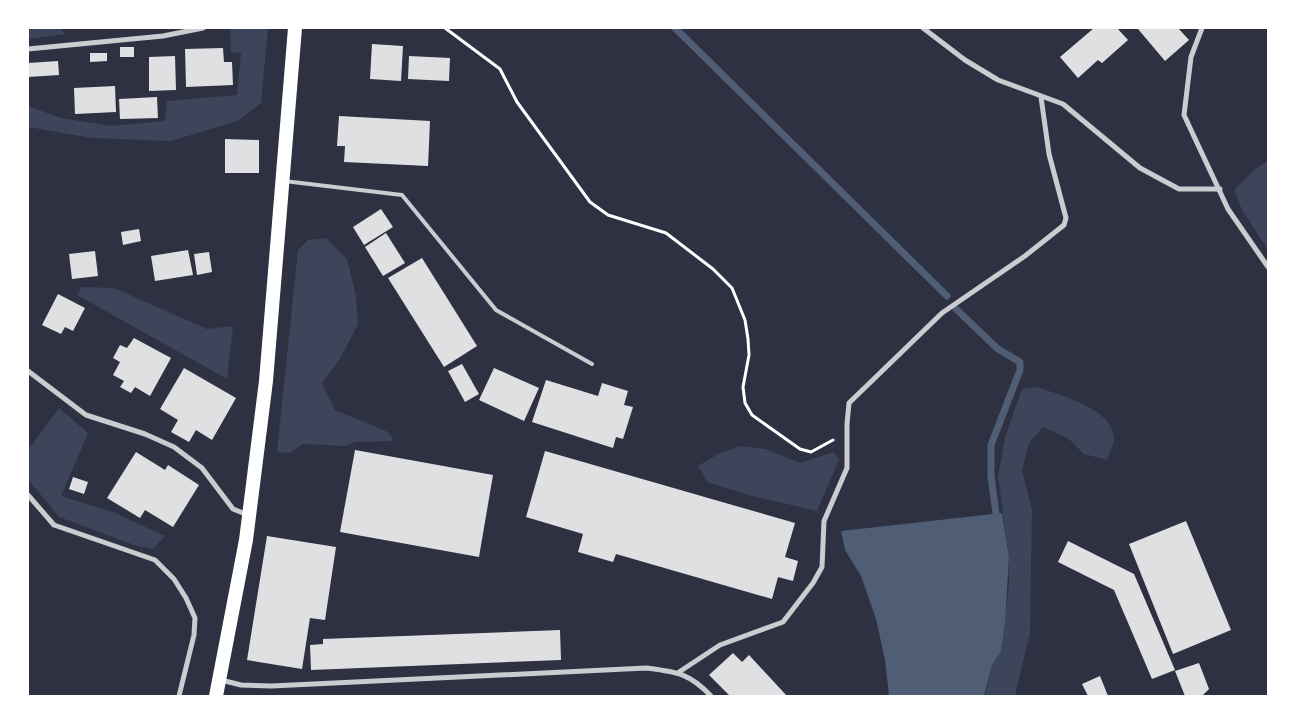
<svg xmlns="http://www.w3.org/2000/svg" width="1296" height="724" font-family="'DejaVu Sans',sans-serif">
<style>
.green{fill:#3c4559}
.water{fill:#4f5d75}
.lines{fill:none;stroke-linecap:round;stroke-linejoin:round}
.stream{stroke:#4f5d75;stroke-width:7}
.building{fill:#e0e0e3}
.path{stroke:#fff;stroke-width:3}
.service{stroke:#caccd0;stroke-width:4}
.minor{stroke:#caccd0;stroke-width:5}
.trunk{stroke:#fff;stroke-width:14}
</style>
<rect width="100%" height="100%" fill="#2d3142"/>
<!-- green -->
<g class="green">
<polygon points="28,28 59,28 66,34 28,39"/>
<polygon points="230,28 268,28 261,103 238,121 171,141 92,138 28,127 28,106 61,118 112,126 165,121 167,101 237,95 241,53 231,52"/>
<polygon points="1268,161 1268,250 1242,210 1234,190 1255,169"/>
<polygon points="326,238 347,259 356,296 358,324 340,359 322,383 335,410 388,432 394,441 356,442 345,446 302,444 290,453 277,452 298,250 308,240"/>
<polygon points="82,287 114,288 207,329 233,326 227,379 77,295"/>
<path d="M1037,387C1059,395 1113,408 1114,438C1114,444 1109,454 1107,460L1084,454L1069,439L1043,427L1029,443L1022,471L1032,509L1030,632L1015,696H985L992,665L1001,651L1009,586V557L998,476L1005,437L1022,389Z"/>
<polygon points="59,408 88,433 61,496 113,512 165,536 153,549 134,545 59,517 28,479 28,450"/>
<polygon points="740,446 766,449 800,463 834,452 839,460 817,511 752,496 707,482 698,466 718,454"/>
</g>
<!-- water -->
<polygon class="water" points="1002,513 1009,557 1005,623 1001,651 992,665 984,696 889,696 885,660 876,619 861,576 845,550 841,531"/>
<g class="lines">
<!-- stream -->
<g class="stream">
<polyline points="675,28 947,296"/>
<polyline points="956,309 998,349 1020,362 1020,370 991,445 991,476 996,514"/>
</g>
</g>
<!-- building -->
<g class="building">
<polygon points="1094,28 1117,28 1128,40 1102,63 1098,60 1078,78 1060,57"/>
<polygon points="1140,28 1178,28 1189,40 1165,61 1138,29"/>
<polygon points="372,44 403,46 401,81 370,79"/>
<rect x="120" y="47" width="14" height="10"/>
<polygon points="223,48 224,62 232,62 233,85 186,87 185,49"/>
<polygon points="90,53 107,53 107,61 90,62"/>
<polygon points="175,56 176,90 149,91 149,57"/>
<polygon points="409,56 450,58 449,81 408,79"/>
<polygon points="58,61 59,75 28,77 28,63"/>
<polygon points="115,86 116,112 75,114 74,88"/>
<polygon points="157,97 158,118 120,119 119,99"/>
<polygon points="339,116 430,121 428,166 344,162 345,146 337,146"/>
<polygon points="225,139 259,140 259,173 225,173"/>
<polygon points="381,209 393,227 364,245 353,227"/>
<polygon points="139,229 141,241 123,245 121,232"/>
<polygon points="386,233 405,263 383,276 365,247"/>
<polygon points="188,250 193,275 155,281 151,256"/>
<polygon points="95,251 98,276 72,279 69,254"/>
<polygon points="209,252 212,272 197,275 194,254"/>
<polygon points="422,258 477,346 444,367 388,278"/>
<polygon points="58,294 85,308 73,331 65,327 61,334 42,325"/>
<polygon points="134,338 171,358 150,396 135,387 131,393 120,387 124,381 113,375 120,362 113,358 120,345 127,348"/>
<polygon points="462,364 479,394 465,402 448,371"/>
<polygon points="184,368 236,398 212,440 196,430 189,442 171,432 178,420 160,409"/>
<polygon points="494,368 539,388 524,421 479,400"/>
<polygon points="546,380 598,396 602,383 628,391 624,405 633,407 623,439 616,437 613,448 532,422"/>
<polygon points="355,450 493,475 479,557 340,532"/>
<polygon points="545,451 795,523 785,557 798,561 793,581 778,577 772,599 616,554 613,562 578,552 583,534 526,517"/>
<polygon points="136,452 165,470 168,465 199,485 173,527 145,510 140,518 107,498"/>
<polygon points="73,477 88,482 84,494 69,489"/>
<polygon points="1186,521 1231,630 1173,654 1129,544"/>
<polygon points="267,536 336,547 325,620 310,618 302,669 247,660"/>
<polygon points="1068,541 1134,574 1175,670 1152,679 1114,590 1058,562"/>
<polygon points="560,630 561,660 311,670 310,645 323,644 323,639"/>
<polygon points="733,653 742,662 749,655 787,696 730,696 709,675"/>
<polygon points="1199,663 1209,689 1202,696 1185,696 1175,671"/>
<polygon points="1100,676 1108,696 1088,696 1082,684"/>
</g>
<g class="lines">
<!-- path -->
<polyline class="path" points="445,28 500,69 517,102 590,202 608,215 666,233 713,269 732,288 745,320 748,339 749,355 743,387 745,403 752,415 800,449 811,452 833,440"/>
<!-- service -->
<polyline class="service" points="284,181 402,195 496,310 592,364"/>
<!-- minor -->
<g class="minor">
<polyline points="923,28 965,60 998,80 1063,104 1140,168 1179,189 1220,189"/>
<polyline points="1202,28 1191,57 1184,115 1228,209 1268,267"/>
<polyline points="28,49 163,36 203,28"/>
<polyline points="28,371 86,415 145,434 174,447 202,468 233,509 248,515"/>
<polyline points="28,495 54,525 155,560 174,579 186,598 195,618 194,635 179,696"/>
<polyline points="679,672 720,645 783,622 813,583 822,567 824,521 847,468 847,424 849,403 942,313 1025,256 1064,225 1066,218 1049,154 1041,97"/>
<path d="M221,680L241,685L272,686L646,668C677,672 689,673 711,696"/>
</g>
<!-- trunk -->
<polyline class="trunk" points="216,696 246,540 266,381 295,28"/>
</g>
<!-- border -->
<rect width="1296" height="724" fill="none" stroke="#ffffff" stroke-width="58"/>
</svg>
